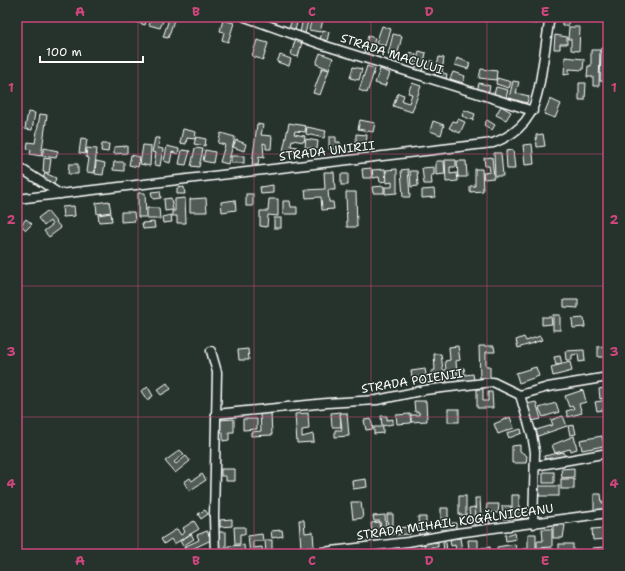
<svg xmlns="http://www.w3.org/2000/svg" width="625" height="571" font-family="'Shantell Sans',sans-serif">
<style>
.building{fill:#515c57;stroke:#fff}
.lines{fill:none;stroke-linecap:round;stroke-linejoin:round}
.minor-casing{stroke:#fff;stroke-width:11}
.minor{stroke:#26332d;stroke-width:8}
.grid{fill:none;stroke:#ce467c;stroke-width:1;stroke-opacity:0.55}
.labels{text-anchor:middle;stroke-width:3;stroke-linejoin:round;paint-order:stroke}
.street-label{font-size:12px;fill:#fff;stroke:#26332d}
.neatline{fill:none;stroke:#ce467c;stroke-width:1.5}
.grid-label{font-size:13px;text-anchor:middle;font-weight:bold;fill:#ce467c}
</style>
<rect width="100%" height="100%" fill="#26332d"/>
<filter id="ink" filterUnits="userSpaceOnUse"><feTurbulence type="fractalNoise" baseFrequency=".025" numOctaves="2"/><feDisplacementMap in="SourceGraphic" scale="8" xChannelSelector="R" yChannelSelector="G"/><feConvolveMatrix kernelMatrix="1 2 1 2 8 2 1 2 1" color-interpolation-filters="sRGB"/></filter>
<g filter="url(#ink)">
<!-- building -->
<g class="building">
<polygon points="125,17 140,17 138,23"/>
<polygon points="141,17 147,18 145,25 139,23"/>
<polygon points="152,17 163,21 160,28 149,25"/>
<polygon points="165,17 175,17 168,38 163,37 169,19"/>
<polygon points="303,17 309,17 305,34 300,33"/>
<polygon points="528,17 538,17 537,24 527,22"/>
<polygon points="562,17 569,17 568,26 562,26"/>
<polygon points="312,18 323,20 320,32 309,30"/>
<polygon points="292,19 298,20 295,30 289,29"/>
<polygon points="223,20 234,23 228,42 222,40 224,32 220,31"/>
<polygon points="382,26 391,29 386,46 376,43"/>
<polygon points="569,27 580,27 579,51 571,50 571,39 568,39"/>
<polygon points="323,30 329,32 327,41 320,39"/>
<polygon points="393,34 402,36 397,57 388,55"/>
<polygon points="555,35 567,37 567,44 560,44 560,49 554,49"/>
<polygon points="368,36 375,38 371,53 364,51"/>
<polygon points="257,40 268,43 263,60 252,56"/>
<polygon points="295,40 302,42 298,57 291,55"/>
<polygon points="601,48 608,48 608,82 600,81"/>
<polygon points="591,50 600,50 599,86 593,86 593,77 587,77 588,66 591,66"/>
<polygon points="419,51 426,53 422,72 415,71"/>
<polygon points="410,52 416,54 414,63 408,61"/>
<polygon points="320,53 333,58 329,69 316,64"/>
<polygon points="280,55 291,59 289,66 277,62"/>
<polygon points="439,57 444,58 442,72 436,71"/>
<polygon points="565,57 584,59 583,70 569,69 569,74 564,75"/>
<polygon points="457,58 470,63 468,69 455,65"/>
<polygon points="425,61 433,61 433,69 425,68"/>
<polygon points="367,66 375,69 367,93 359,90"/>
<polygon points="353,67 362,69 359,80 350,78"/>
<polygon points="322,68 329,70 320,95 313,93"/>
<polygon points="380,69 390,73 385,86 375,83"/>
<polygon points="481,69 497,71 496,80 479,78"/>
<polygon points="436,71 447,74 446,80 434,78"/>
<polygon points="453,72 465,76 463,83 450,79"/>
<polygon points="497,78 511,82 509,88 496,84"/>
<polygon points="513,81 519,82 516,93 529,96 527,103 509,98"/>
<polygon points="412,83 421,86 412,112 393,106 398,93 404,95 402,101 409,103 412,94 408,93"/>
<polygon points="479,83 490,86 488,94 477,91"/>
<polygon points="579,83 586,83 585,100 579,100"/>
<polygon points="496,87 508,90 506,98 494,94"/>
<polygon points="550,99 561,104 555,118 544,114"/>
<polygon points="501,106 511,112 506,120 496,115"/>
<polygon points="464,110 475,114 473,120 462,116"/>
<polygon points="28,112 35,113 32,130 25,129"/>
<polygon points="40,114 47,115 41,156 30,154 31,150 27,149 28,142 35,143"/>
<polygon points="458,119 465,122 460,133 449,128 453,121 457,122"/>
<polygon points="360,120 375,123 373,132 358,129"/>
<polygon points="487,120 495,125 492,130 484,125"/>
<polygon points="433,121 444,125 441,135 430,131"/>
<polygon points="289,123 306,126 305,132 295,131 294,134 305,136 304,142 292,140 291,146 297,147 296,153 283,151"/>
<polygon points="257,124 263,125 261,135 272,136 271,149 266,149 266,144 263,143 264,158 259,157 258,165 252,165"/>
<polygon points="307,127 326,131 324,138 306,134"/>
<polygon points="183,129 196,132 195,139 187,138 186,144 180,143"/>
<polygon points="221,133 235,137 228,164 220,162 225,145 218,143"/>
<polygon points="356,134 367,135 366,145 356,145"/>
<polygon points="543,134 545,146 537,147 536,135"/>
<polygon points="196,137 206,139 205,146 194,144"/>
<polygon points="329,137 336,137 336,142 340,142 340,149 329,149"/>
<polygon points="81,138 87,139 85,154 79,153"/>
<polygon points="155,138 160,138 158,148 163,149 160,166 154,165 156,153 152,152"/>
<polygon points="306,139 318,141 317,149 305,147"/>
<polygon points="236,140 246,144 244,151 233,147"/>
<polygon points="102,144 109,144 108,152 101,151"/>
<polygon points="532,144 534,164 525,165 523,145"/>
<polygon points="143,145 151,146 150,166 140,164"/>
<polygon points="127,146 127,153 114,154 114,147"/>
<polygon points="167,146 179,149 178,154 172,152 170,163 164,161"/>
<polygon points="44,148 58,151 56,158 42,156"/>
<polygon points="87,148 97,149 94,173 87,172 89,158 86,157"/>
<polygon points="195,148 203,149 199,167 191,166"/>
<polygon points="182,150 190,151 186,165 179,164"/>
<polygon points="205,150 215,152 213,163 203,161"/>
<polygon points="513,150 515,169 507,169 506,151"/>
<polygon points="494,153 501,153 503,176 495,176"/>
<polygon points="131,155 140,157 138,167 129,165"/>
<rect x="231" y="156" width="13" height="7"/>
<polygon points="492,157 494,178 484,179 483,173 490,172 489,166 485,166 484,158"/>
<polygon points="44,158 51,159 49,173 43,172"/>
<polygon points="445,160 456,160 456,167 450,167 450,174 457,173 458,181 446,182"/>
<polygon points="96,161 105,163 103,175 95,174"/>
<polygon points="436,161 444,161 445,174 436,175"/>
<polygon points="457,161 466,161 467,177 458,177"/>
<polygon points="114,162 124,162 124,171 113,170"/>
<polygon points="69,164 78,164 78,174 68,174"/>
<polygon points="434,167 434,175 431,175 432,184 424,184 422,168"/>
<polygon points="371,168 372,178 363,178 362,169"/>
<polygon points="385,169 386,181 380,182 379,177 373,178 372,170"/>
<polygon points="397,169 397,193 385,194 385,187 392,187 392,182 387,183 386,170"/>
<polygon points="408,169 410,197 403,197 401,170"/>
<polygon points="475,169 482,169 483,191 470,192 470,186 475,186"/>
<polygon points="410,171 417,171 418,186 411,187"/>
<polygon points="324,172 334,172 335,190 328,190 329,202 333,202 334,209 322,210 321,197 306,198 305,190 325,189"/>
<polygon points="45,173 56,178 54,184 43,179"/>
<rect x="341" y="174" width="7" height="11"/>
<polygon points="273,185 273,193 261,194 260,187"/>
<polygon points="384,186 384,193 373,193 372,187"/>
<polygon points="184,187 185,194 177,194 177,188"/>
<polygon points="434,189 435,197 422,198 422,190"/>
<polygon points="160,191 161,198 153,199 151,192"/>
<polygon points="346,192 356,192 357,227 347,227"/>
<polygon points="138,193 145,193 146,217 138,217"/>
<rect x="246" y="194" width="7" height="12"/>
<polygon points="171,198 173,210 165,211 164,199"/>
<polygon points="185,198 186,223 177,223 177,216 172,216 172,211 175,211 175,199"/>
<polygon points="206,198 207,212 190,212 190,199"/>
<polygon points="269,199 278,199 278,216 268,215 267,227 260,226 260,211 268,211"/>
<polygon points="235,200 236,210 222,212 221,202"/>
<polygon points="109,201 111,212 97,214 96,203"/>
<polygon points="283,201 290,201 291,207 297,207 297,214 283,214"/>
<polygon points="74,206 75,216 63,217 62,207"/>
<polygon points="147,208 159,208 160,219 147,219"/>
<polygon points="47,211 61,228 49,237 44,231 52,225 50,221 44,226 38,218"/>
<polygon points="121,212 134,212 135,221 121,222"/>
<polygon points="111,213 112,221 99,222 98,215"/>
<polygon points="171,215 172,222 163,223 162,217"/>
<rect x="274" y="218" width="7" height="10"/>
<polygon points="26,219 32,224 26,230 21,225"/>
<polygon points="154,222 155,228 143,229 142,223"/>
<polygon points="564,300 578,300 578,308 564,307"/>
<rect x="553" y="315" width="7" height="15"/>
<polygon points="542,317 551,317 552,324 542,325"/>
<polygon points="584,318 585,327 573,328 572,319"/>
<polygon points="540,336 542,340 518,348 516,340 524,337 526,341"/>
<polygon points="458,346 460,360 456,361 457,375 446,376 447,382 436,384 435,378 432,378 431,371 435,370 434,354 441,354 443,370 446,370 445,361 450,360 449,347"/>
<polygon points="479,346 494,346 495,352 486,352 486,366 490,366 490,378 480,378"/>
<polygon points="598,346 608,347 608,357 598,357"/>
<polygon points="248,349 249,360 239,360 238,350"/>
<polygon points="584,350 585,361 579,362 578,354 572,355 572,360 566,360 565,351"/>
<polygon points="560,356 562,364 556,365 554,357"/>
<polygon points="570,362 572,371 553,376 551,367"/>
<polygon points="536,367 539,376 519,383 516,373"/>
<polygon points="458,368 464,368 465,375 473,374 474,380 459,382"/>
<polygon points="425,369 427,380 413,382 411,371"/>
<polygon points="167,383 171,389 161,395 157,390"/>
<polygon points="148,387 153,396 147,400 141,391"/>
<polygon points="608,387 608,397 600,399 599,389"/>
<polygon points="477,389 483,389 483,401 488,401 488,392 492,392 493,408 477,408"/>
<polygon points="583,390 586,402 579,404 582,413 568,417 566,411 574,409 573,406 569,407 565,396"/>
<polygon points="608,400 608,409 597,411 595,402"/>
<polygon points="414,401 426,401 427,421 411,422 411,415 419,415 419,412 415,412"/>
<polygon points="536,402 541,419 532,421 527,404"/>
<polygon points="556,403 559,412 543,417 539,408"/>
<rect x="448" y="409" width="11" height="13"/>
<polygon points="340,412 341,427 332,427 331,413"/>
<polygon points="271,413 272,435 251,436 251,432 261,431 260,414"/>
<polygon points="308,413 309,429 302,430 302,437 313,434 314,442 297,443 295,414"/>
<polygon points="340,413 347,413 349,436 335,437 335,430 342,430"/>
<polygon points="410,414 411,423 397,424 396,415"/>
<polygon points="381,416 387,416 387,420 393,419 393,424 382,426"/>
<polygon points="563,416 567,426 538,436 536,430 553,425 551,420"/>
<polygon points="510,417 514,428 498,434 494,424"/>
<polygon points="234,419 234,432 229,432 229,440 223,441 223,432 220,432 220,420"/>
<polygon points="243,419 257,419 257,429 243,430"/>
<polygon points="371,419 373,429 366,430 364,420"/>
<polygon points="574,425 576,434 570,435 568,426"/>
<polygon points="374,427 383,427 383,433 374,434"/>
<polygon points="521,429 522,433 509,438 507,433"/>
<polygon points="574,436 577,449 571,451 570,449 555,453 552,445"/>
<polygon points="602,436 604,446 582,450 580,440"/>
<polygon points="520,445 520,451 527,456 526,463 512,463 512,446"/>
<polygon points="180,450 184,454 174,462 176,464 186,456 190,461 175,473 165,461"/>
<polygon points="564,452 565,456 545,461 544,456"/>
<polygon points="608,460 608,470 604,471 602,461"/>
<polygon points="574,468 574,477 562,478 561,469"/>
<polygon points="221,469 235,469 235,481 226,481 226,476 221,476"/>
<rect x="543" y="472" width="11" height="11"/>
<polygon points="202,474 206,480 189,491 184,482 190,478 192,481"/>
<polygon points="366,479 367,487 353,489 352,481"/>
<rect x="561" y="479" width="13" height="10"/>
<rect x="539" y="486" width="20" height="10"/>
<polygon points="594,494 601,494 602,503 608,502 608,511 594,512"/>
<polygon points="512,495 519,495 519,511 529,511 529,518 512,519"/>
<rect x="459" y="496" width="7" height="19"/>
<polygon points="475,498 480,498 481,516 490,516 490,525 476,525"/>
<polygon points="351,502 361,502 363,518 353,519"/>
<polygon points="487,504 499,504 498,513 486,512"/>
<polygon points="502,506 511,506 511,519 503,519"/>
<polygon points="475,507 476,524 470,524 469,508"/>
<polygon points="441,508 448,508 448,523 456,523 456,530 441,530"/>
<polygon points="205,510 208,514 201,519 198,514"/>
<polygon points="387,514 393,514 393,535 388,535"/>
<polygon points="385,515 386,533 381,533 380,521 374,521 373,516"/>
<polygon points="418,517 426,517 426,535 419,535"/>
<polygon points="232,519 232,526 220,527 220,520"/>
<polygon points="299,520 304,520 305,533 313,532 314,547 301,548"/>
<polygon points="194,521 199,529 174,544 171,539 164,544 161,539 177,529 181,535 185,532 183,528"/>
<polygon points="379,522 380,532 372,532 371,523"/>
<polygon points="553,525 565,525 563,538 553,538"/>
<polygon points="234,527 245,527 245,534 240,534 240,544 235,544"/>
<polygon points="410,527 410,534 395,535 394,528"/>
<polygon points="605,528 606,539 593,540 592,529"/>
<polygon points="542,529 552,529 552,547 537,548 537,541 543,541"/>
<polygon points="282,530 283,536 272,538 271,531"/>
<polygon points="207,531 211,540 186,552 184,547 199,540 197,535"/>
<rect x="218" y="532" width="8" height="16"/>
<polygon points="515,533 516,539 506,541 505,535"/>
<polygon points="191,534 194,539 183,546 180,541"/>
<polygon points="262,534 263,541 253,541 253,548 262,547 263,554 250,554 248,536"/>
<polygon points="528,534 536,534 536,554 522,554 522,549 528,549"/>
<polygon points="460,538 462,550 456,551 455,545 451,546 450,539"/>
<polygon points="265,540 272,540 272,554 266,554"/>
<polygon points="468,540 478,540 478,549 469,550"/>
<polygon points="438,542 438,547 431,547 432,551 443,550 443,554 425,554 424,543"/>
<polygon points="443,542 446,542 447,553 456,552 456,554 444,554"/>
<polygon points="515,544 517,554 498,554 497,547"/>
<rect x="559" y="544" width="14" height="10"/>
<polygon points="244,545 245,554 228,554 228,546"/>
<polygon points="490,547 491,554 481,554 481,548"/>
<polygon points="605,547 606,554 593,554 592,548"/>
<polygon points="206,548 209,554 195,554 195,553"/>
<rect x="540" y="549" width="13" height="5"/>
</g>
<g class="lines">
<!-- minor casing -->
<g class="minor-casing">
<g id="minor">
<polyline points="245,17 323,45 533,111"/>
<polyline points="601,17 608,21"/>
<polyline points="17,166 60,194"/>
<path d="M17,199L493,143C531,129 537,105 542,69C545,52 547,34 550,17"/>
<polyline points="211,351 217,372 214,517 215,554"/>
<polyline points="520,395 532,435 535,452 533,524"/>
<polyline points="216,414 327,403 377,400 425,390 493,382 520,395 548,387 608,377"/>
<polyline points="535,466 608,453"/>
<polyline points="306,554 408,542 457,533 608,513"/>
</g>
</g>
<!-- minor -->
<use href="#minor" class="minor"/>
</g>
</g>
<!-- grid -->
<path class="grid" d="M138,17V554M254,17V554M371,17V554M487,17V554M17,154H608M17,286H608M17,417H608"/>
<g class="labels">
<!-- street labels -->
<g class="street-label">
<text transform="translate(392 54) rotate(18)" y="4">STRADA MACULUI</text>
<text transform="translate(327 151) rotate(-7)" y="4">STRADA UNIRII</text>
<text transform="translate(412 381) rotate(-9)" y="4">STRADA POIENII</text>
<text transform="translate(455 522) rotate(-8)" y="4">STRADA MIHAIL KOGĂLNICEANU</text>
</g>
</g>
<!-- margin -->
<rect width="625" height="571" fill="none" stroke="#26332d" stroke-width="44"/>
<!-- scale -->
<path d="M40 56v6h103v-6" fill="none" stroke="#ffffff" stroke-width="2"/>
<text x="46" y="56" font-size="12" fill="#ffffff" stroke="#26332d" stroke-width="3" paint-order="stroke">100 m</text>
<rect x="22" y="22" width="581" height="527" class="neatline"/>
<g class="grid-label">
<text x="80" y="16">A</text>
<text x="196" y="16">B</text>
<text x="312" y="16">C</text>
<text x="429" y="16">D</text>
<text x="545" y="16">E</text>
<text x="11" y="92">1</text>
<text x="614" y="92">1</text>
<text x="11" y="224">2</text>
<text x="614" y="224">2</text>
<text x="11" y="356">3</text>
<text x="614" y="356">3</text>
<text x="11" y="488">4</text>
<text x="614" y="488">4</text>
<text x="80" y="565">A</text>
<text x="196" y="565">B</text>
<text x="312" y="565">C</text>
<text x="429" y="565">D</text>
<text x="545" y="565">E</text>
</g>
</svg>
